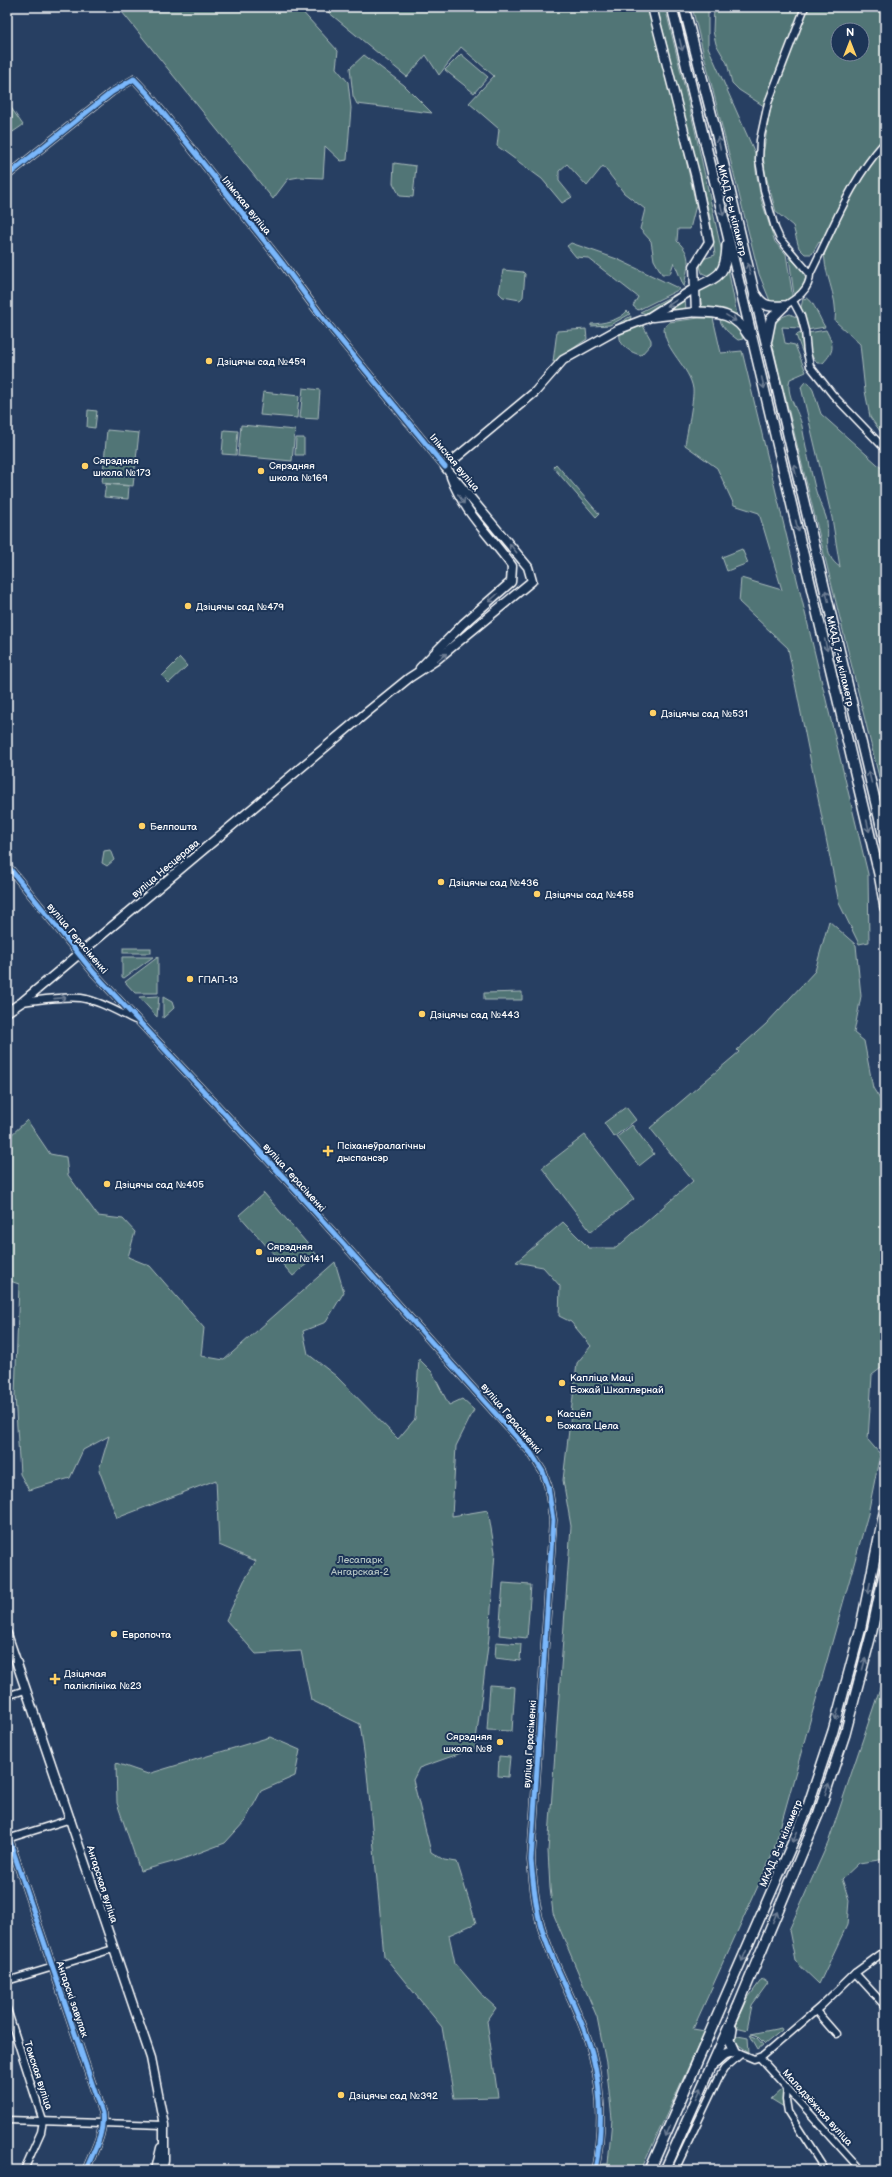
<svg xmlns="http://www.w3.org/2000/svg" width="892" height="2177" font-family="'Balsamiq Sans',sans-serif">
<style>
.green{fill:#517576;stroke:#a8baba;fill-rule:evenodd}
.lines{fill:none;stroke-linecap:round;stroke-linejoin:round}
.minor-casing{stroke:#fff;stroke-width:9}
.major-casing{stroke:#fff;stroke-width:11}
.highway-casing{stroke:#fff;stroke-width:12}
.minor{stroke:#1d3557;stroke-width:6}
.major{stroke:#1d3557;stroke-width:8}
.highway{stroke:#1d3557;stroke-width:9}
.cycleway-casing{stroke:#1d3557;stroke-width:8}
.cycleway{stroke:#7ab7fb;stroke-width:5}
.oneway{stroke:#6c7c92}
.poi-dot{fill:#ffd166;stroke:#1d3557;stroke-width:1.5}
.labels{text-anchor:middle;stroke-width:4;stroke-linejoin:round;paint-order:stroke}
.street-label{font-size:10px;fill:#fff;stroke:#1d3557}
.poi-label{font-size:10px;fill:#fff;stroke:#1d3557;text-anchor:start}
.park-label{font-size:10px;fill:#b1c1c1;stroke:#1d3557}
</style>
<rect width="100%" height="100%" fill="#273f62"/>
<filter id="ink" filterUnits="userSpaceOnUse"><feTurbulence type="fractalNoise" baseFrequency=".025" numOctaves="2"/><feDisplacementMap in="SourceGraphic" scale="8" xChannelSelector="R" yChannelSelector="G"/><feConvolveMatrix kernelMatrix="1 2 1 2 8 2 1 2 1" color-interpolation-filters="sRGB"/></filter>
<g filter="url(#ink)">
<!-- green -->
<g class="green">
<polygon points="118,7 299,8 338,51 336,68 348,82 351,108 347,160 341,161 325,146 323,178 299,177 288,179 273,199"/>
<path d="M322,7H648L678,124L696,205L690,229H678L677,241C694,256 687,267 684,287L674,262L670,274H662L654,260L651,241L640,229L645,209L624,193L603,166L587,186L567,164L559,171V181L572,197L562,203L542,179L497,146L499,129L469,103L494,76L461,47L439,75L426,55L407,77Z"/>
<polygon points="657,7 665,7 695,130 722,253 721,263 715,274 709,276 702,273 700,266 703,259 715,255 710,217"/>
<path d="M692,7H708V47L755,153L756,171L761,199L775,242L786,254L792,292V297C785,302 778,303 770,301L759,274Z"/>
<path d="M714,7H885V438L870,417L865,391L860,344L835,321C839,295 821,272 825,247L819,242L812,254H805L799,248L793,226L776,212L765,172L763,155L770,110L739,90L732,83L727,63L716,44L713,31ZM838,30H862V54H838Z"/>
<polygon points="461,54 488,77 474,93 445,70"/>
<polygon points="364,55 404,85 432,113 357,104 353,96 350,68"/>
<polygon points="7,102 23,125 7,136"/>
<polygon points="394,163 416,166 413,197 400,196 393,183"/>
<polygon points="571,243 617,259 680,289 638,310 633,306 638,297 588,258 576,257 567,246"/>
<polygon points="789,257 803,271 806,279 802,288 794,295"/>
<polygon points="728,268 737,315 725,309 702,307 699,291"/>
<polygon points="503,270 523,272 525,274 523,297 520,300 503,297 499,293"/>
<polygon points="682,291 683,292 647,314 640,312"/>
<polygon points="685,298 686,310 659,314"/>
<path d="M807,298C814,301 820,320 825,327L807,330L801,307L803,299Z"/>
<path d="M627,311L630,314L610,325L591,326V324C601,324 621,320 627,311Z"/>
<path d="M790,314L798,318L800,328L782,327L785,343L795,345L806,372L790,379C785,395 799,411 802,426C806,447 810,468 815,488C817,498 823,507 826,517C831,535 821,555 840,567L832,518L801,387L804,383L808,382L813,390L821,414L885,471V779L881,769L885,782V801L772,343C771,328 775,318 790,314Z"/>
<path d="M719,315L738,327L743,339L738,340C730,334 719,326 719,315Z"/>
<polygon points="631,316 630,321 597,336"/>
<path d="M699,318H713L721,353L742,351L868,874L869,942L859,944L839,903L788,648L739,602L741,578L782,590L759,513L734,505L717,468L685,445C687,433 694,399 693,389C690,367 664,350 664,328L669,322Z"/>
<path d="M642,324L651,340V344L641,355C631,353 618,345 620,334Z"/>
<polygon points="586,329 587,339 553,362 557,331"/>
<path d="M826,330C834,346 835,350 823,363H817L811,355L808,333Z"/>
<polygon points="801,333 804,357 796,335"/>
<polygon points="303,388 320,390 318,419 300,418"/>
<polygon points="263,392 299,396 297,418 260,415"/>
<polygon points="88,410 97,411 95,428 87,427"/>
<polygon points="241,425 295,430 292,461 238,456"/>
<polygon points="107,430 139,433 133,486 102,483"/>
<polygon points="224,430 238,431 236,455 222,454"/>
<polygon points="296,438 304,438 304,455 295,455"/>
<polygon points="556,464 599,514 596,517 553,467"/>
<polygon points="106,484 129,486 128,499 104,497"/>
<polygon points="742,549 748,563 727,571 722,557"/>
<polygon points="180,658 187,666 169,683 162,676"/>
<polygon points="110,850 114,860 107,866 102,863 104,851"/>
<polygon points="829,921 856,945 861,996 854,1033 864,1041 873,1088 885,1107 885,1160 880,1161 881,1186 885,1189 885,1365 872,1375 868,1440 880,1454 868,1514 773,1853 693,2029 705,2031 641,2170 600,2170 602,2164 608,2164 612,2119 606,2063 597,2017 553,1913 550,1888 548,1851 571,1526 563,1480 577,1363 591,1346 571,1322 559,1316 560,1286 543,1267 516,1262 563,1222 589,1248 616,1248 693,1181 650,1128 739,1052 737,1050 766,1024 815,971"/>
<rect x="123" y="948" width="28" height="5"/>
<polygon points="122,957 153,957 124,978 122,977"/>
<polygon points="158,957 158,993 135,993 125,982"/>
<polygon points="522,992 522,1000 484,1000 484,993"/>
<polygon points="159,996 157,1017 139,997"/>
<polygon points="163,997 172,1002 174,1008 163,1018"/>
<polygon points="626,1107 636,1120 614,1137 604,1123"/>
<polygon points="27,1120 50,1154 66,1157 68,1175 98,1216 123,1219 135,1232 128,1257 150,1266 204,1328 201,1356 224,1360 335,1262 344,1292 326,1322 303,1331 308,1354 336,1376 398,1439 415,1419 419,1359 432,1372 449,1405 462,1399 474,1410 456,1446 452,1516 488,1510 495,1552 489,1638 475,1748 419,1768 413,1780 431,1852 444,1860 457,1862 476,1923 449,1935 455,1963 484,1997 496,2008 487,2021 498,2097 454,2098 442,2027 384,1956 367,1773 360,1724 311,1700 301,1651 256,1654 226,1620 244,1581 256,1561 219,1545 216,1480 117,1518 99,1470 109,1436 83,1450 70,1478 29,1490 20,1474 15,1396 19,1284 7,1280 7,1139"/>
<polygon points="632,1125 654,1154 639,1166 617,1137"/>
<polygon points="585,1135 634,1199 591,1232 542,1168"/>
<polygon points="264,1193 317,1255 293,1276 239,1215"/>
<polygon points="503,1583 531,1585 527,1638 499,1635"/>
<polygon points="496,1642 521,1644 520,1661 495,1658"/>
<polygon points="885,1673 885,1859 859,1863 842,1879 849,1900 847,1925 819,1984 795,1961 789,1930 828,1843"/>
<polygon points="490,1685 515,1687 512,1731 487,1730"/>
<polygon points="270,1737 300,1750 295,1776 261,1791 245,1821 225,1843 180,1860 140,1871 117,1803 116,1763 148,1774"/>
<polygon points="499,1756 510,1757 508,1777 498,1776"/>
<polygon points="762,1979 768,1983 752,2005 747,2030 735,2027 748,1998"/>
<polygon points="781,2028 782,2030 765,2044 756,2035 751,2034"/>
<polygon points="733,2035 748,2038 749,2052 737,2044"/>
<polygon points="750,2035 757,2038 763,2045 758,2049"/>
<polygon points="782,2089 785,2101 784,2107 771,2099"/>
</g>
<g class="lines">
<!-- minor casing -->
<g class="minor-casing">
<g id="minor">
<polyline points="805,7 768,103 760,140 759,160 764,190 775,228 780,239 810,274"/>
<polyline points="7,176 112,92 134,79 149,95 282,263 321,316 445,467"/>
<polyline points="793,301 801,316 805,331 807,352 810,366 833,395 885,449"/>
<path d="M784,306C796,299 810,290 810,274C835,225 848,184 885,142"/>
<path d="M7,865L94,973L288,1182L531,1453L543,1472L548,1486L553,1520L531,1860C533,1882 535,1905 541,1926C554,1969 580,2009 592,2053C602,2091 603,2131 595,2170"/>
<path d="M22,1002C41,1000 61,996 81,998C100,1001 118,1012 135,1020"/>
<polyline points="7,1696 25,1690"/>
<path d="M7,1833L102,2113C105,2133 93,2152 86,2170"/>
<polyline points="7,1839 71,1819"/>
<polyline points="855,1973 885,2006"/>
<polyline points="7,1981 113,1949"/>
<polyline points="7,2009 43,2121 41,2132 24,2170"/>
<polyline points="816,2011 836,2034"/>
<polyline points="735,2051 754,2059 763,2056 820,2007 855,1973 885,1951"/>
<polyline points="760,2058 861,2170"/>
<polyline points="787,2087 786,2100 788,2112 825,2170"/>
<polyline points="7,2120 164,2125"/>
<polyline points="675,2170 718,2079 724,2069 741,2054"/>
</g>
</g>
<!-- major casing -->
<g class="major-casing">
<g id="major">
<polyline points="652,7 696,178 709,242 694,266 696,312 653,317"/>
<path d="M420,668L463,624L511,582L512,566C491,537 463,511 451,477"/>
<polyline points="7,1012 22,1002 366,713 409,678 435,661 532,581 528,567 445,467 535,392 563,360 617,330 648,318 695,288"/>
<polyline points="7,1634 151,2058 164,2125 164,2161 162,2170"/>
<polyline points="156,2170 161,2148"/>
</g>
</g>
<!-- highway casing -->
<g class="highway-casing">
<g id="highway">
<polyline points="672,7 727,232 879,874 885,908"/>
<polyline points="684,7 715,128 885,842"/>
<path d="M695,288C720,276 726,274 727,245"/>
<path d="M756,295C763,307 771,307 784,306"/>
<path d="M696,312C719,312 736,314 749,336"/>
<polyline points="767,339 771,319 784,306"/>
<polyline points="715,2063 725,2054 735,2051 730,2040 732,2028"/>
<polyline points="650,2170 806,1812 833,1731 860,1631 885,1508"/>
<polyline points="665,2170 739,2004 818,1815 845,1734 872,1631 885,1569"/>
</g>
</g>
<!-- minor -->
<use href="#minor" class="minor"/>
<!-- major -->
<use href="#major" class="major"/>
<!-- highway -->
<use href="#highway" class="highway"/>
<!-- cycleway casing -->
<g class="cycleway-casing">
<g id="cycleway">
<polyline points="7,176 112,92 134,79 149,95 282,263 321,316 445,467"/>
<path d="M7,865L94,973L288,1182L531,1453L543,1472L548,1486L553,1520L531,1860C533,1882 535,1905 541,1926C554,1969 580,2009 592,2053C602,2091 603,2131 595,2170"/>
<path d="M7,1833L102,2113C105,2133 93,2152 86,2170"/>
</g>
</g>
<!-- cycleway -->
<use href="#cycleway" class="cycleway"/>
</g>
<!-- one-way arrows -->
<defs><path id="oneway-shaft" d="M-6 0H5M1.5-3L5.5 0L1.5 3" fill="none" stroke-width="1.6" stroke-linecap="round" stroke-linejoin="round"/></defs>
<g class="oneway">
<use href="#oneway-shaft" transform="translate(681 45) rotate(76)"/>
<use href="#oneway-shaft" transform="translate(719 143) rotate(-103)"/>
<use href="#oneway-shaft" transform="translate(722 210) rotate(76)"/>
<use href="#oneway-shaft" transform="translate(749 269) rotate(-103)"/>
<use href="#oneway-shaft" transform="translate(672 303) rotate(147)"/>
<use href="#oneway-shaft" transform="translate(731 318) rotate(31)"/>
<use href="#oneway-shaft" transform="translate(763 383) rotate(77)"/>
<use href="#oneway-shaft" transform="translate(795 470) rotate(-103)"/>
<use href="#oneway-shaft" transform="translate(461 499) rotate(57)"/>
<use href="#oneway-shaft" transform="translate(797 526) rotate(76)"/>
<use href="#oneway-shaft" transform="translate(513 548) rotate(-128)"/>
<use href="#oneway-shaft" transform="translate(827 596) rotate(-104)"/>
<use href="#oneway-shaft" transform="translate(493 598) rotate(138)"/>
<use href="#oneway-shaft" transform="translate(826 645) rotate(77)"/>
<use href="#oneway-shaft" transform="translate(442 657) rotate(-39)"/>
<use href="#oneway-shaft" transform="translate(870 777) rotate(-104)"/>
<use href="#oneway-shaft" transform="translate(868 826) rotate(77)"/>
<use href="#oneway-shaft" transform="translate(60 998) rotate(-6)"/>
<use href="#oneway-shaft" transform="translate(869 1588) rotate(102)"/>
<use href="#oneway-shaft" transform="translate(864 1664) rotate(-75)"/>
<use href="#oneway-shaft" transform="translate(837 1714) rotate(105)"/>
<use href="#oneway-shaft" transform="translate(827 1789) rotate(-72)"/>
<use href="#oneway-shaft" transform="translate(795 1837) rotate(113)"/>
<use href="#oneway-shaft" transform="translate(775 1917) rotate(-67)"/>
<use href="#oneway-shaft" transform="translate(744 1956) rotate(113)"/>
<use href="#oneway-shaft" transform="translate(699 2093) rotate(-65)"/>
<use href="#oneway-shaft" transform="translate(668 2131) rotate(114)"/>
</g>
</g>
<!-- markers -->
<g class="poi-dot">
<circle cx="209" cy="361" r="4"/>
<circle cx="85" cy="466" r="4"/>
<circle cx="261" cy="471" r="4"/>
<circle cx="188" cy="606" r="4"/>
<circle cx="653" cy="713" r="4"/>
<circle cx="142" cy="826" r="4"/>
<circle cx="441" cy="882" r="4"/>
<circle cx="537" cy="894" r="4"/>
<circle cx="190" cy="979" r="4"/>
<circle cx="422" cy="1014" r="4"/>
<path d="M326 1145h4v4h4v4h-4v4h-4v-4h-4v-4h4z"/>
<circle cx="107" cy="1184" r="4"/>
<circle cx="259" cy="1252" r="4"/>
<circle cx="562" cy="1383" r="4"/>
<circle cx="549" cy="1419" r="4"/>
<circle cx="114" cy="1634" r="4"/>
<path d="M53 1673h4v4h4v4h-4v4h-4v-4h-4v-4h4z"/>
<circle cx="500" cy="1742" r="4"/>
<circle cx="341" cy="2095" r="4"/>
</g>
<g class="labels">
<!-- street labels -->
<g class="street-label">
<text transform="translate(247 205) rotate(51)" y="4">Ілімская вуліца</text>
<text transform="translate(733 210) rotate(76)" y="4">МКАД, 6-ы кіламетр</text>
<text transform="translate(455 462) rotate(50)" y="4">Ілімская вуліца</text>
<text transform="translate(841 661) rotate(77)" y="4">МКАД, 7-ы кіламетр</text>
<text transform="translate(165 868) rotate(-40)" y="4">вуліца Несцерава</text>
<text transform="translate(78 938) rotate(50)" y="4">вуліца Герасіменкі</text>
<text transform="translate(295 1177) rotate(48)" y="4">вуліца Герасіменкі</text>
<text transform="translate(512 1418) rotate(50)" y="4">вуліца Герасіменкі</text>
<text transform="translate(529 1744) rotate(-86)" y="4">вуліца Герасіменкі</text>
<text transform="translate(780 1843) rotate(-67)" y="4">МКАД, 8-ы кіламетр</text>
<text transform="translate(103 1884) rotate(72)" y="4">Ангарская вуліца</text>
<text transform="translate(73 1999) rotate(71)" y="4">Ангарскі завулак</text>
<text transform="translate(39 2075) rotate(72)" y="4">Томская вуліца</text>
<text transform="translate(818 2107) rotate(48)" y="4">Маладзёжная вуліца</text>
</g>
<!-- poi labels -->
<g class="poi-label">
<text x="217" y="365">Дзіцячы сад №459</text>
<text x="93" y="464">Сярэдняя<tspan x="93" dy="12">школа №173</tspan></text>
<text x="269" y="469">Сярэдняя<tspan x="269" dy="12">школа №169</tspan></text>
<text x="196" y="610">Дзіцячы сад №479</text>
<text x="661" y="717">Дзіцячы сад №531</text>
<text x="150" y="830">Белпошта</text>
<text x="449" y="886">Дзіцячы сад №436</text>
<text x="545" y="898">Дзіцячы сад №458</text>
<text x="198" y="983">ГПАП-13</text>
<text x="430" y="1018">Дзіцячы сад №443</text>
<text x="337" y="1149">Псіханеўралагічны<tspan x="337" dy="12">дыспансэр</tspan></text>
<text x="115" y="1188">Дзіцячы сад №405</text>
<text x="267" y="1250">Сярэдняя<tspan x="267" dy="12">школа №141</tspan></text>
<text x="570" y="1381">Капліца Маці<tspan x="570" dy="12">Божай Шкаплернай</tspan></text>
<text x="557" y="1417">Касцёл<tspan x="557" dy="12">Божага Цела</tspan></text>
<text x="122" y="1638">Европочта</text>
<text x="64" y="1677">Дзіцячая<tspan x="64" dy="12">паліклініка №23</tspan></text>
<text x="492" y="1740" text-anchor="end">Сярэдняя<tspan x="492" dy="12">школа №8</tspan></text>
<text x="349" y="2099">Дзіцячы сад №392</text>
</g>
<!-- park labels -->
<g class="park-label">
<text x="360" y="1563">Лесапарк<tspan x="360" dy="12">Ангарская-2</tspan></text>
</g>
</g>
<!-- margin -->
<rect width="892" height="2177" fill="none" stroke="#1d3557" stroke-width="24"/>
<rect x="12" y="12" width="868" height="2153" fill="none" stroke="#fff" stroke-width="1.5" filter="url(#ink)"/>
<!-- north arrow -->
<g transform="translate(850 42)"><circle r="19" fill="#1d3557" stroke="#77869a"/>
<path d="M0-3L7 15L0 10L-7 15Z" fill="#ffd166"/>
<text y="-6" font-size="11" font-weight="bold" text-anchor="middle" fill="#ffffff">N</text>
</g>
</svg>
